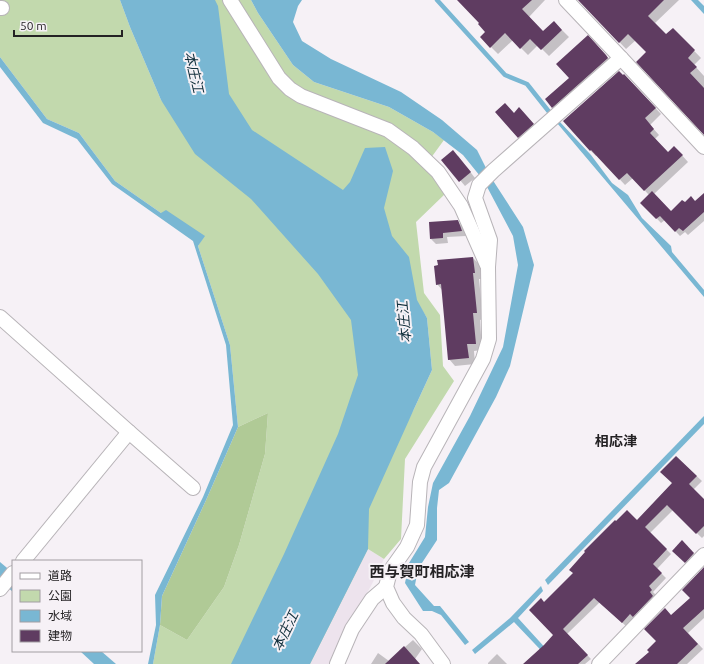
<svg xmlns="http://www.w3.org/2000/svg" width="704" height="664" font-family="Ubuntu,'Noto Sans JP',sans-serif">
<style>
.built{fill:#ede3ed}
.green{fill:#c2d9ad}
.forest{fill:#b0ca96}
.water{fill:#79b7d3}
.shadow{fill:#0003}
.lines{fill:none;stroke-linecap:round;stroke-linejoin:round}
.stream{stroke:#79b7d3;stroke-width:4.5}
.building{fill:#5f3c61}
.minor-casing{stroke:#b8b4b8;stroke-width:16}
.minor{stroke:#fff;stroke-width:14}
.labels{text-anchor:middle;stroke-width:4;stroke-linejoin:round;paint-order:stroke}
.water-label{font-size:14px;font-style:italic;fill:#112f3c;stroke:#f6f1f6}
.neighbourhood-label{font-size:14px;font-weight:bold;fill:#242224;stroke:#f6f1f6}
.quarter-label{font-size:15px;font-weight:bold;fill:#242224;stroke:#f6f1f6}
</style>
<rect width="100%" height="100%" fill="#f6f1f6"/>
<!-- built -->
<polygon class="built" points="368,549 384,559 372,584 349,625 331,664 231,664"/>
<!-- green -->
<g class="green">
<polygon points="0,0 120,0 130,27 161,100 342,262 377,352 239,664 153,664 160,625 187,640 224,587 239,545 265,454 268,413 238,427 230,345 198,246 204,236 161,213 115,181 79,133 47,119 0,57"/>
<polygon points="197,0 251,0 258,13 293,65 314,82 389,107 433,132 444,140 425,166 445,194 416,222 424,293 440,315 443,366 454,381 405,459 401,539 384,559 368,549 310,664 281,664 414,409 432,370 427,318 356,203 241,138"/>
</g>
<!-- forest -->
<polygon class="forest" points="268,413 265,454 239,545 224,587 187,640 160,625 162,596 207,498 238,427"/>
<!-- water -->
<g class="water">
<polygon points="120,0 215,0 218,6 229,94 252,130 343,190 350,182 365,148 385,147 393,171 384,208 392,236 409,257 417,300 427,318 432,370 414,409 369,509 368,549 310,664 231,664 284,554 338,434 358,375 351,320 318,274 251,199 195,154 161,100 130,27"/>
<polygon points="251,0 302,0 298,6 293,22 302,41 331,59 401,92 442,120 477,150 487,170 480,176 463,155 433,132 389,107 314,82 293,65 258,13"/>
<polygon points="691,0 698,0 704,6 704,14"/>
<polygon points="0,57 47,119 79,133 115,181 161,213 166,210 205,236 198,246 230,345 238,427 207,498 162,596 160,625 153,664 148,664 156,625 155,595 203,497 233,425 226,345 193,241 112,184 77,139 43,123 0,67"/>
<polygon points="559,121 591,155 612,183 628,195 642,218 671,246 672,252 704,290 704,297 557,123"/>
<polygon points="492,179 523,227 534,265 510,366 496,397 449,483 439,490 437,508 437,540 418,569 415,585 434,606 440,606 469,642 465,645 441,615 432,611 423,611 405,583 409,563 425,537 428,507 433,483 470,416 503,347 518,265 513,236 485,183"/>
<polygon points="704,416 704,424 548,585 545,580"/>
<polygon points="0,562 13,573 13,592 0,581"/>
<polygon points="541,586 543,591 518,618 560,664 554,664 514,622 475,654 472,650 510,618"/>
<polygon points="80,651 101,651 116,664 94,664"/>
</g>
<!-- shadow -->
<g class="shadow">
<polygon points="458,0 545,0 529,17 543,32 554,22 569,37 549,56 538,45 528,55 513,40 498,54 481,37 487,32 480,23"/>
<polygon points="579,0 679,0 655,23 666,35 673,29 701,58 694,65 704,76 704,133 648,52 636,40 626,49"/>
<polygon points="588,37 611,61 557,111 553,107 570,78"/>
<polygon points="630,81 661,114 650,125 659,135 655,139 668,154 680,153 688,162 654,194 671,212 685,204 695,202 704,194 704,221 688,235 685,232 680,236 665,220 661,223 642,203 649,195 633,178 625,185 597,155 596,156 590,150"/>
<polygon points="514,114 524,114 538,129 523,142 519,137"/>
<polygon points="458,156 475,178 465,186 443,160"/>
<polygon points="457,221 462,226 466,236 447,237 448,243 436,244 431,239"/>
<polygon points="473,258 480,265 481,279 479,279 483,319 480,320 482,350 474,351 475,364 455,366 449,359 443,291 437,284"/>
<polygon points="676,457 702,481 693,490 704,500 704,536 702,538 673,510 650,533 671,554 657,569 666,578 653,592 656,595 627,627 600,602 567,634 591,659 585,664 525,664 555,635 544,603 637,521 673,483"/>
<polygon points="682,542 698,558 690,567 674,551"/>
<polygon points="704,569 704,618 688,633 703,649 687,664 646,664 650,652 657,641 672,616 691,598"/>
<polygon points="413,640 422,649 415,659 419,664 371,664 378,653 389,661"/>
<polygon points="497,654 507,664 488,664 488,663"/>
</g>
<g class="lines">
<!-- stream -->
<polyline class="stream" points="437,0 505,75 527,84 550,113"/>
</g>
<!-- building -->
<g class="building">
<polygon points="457,0 532,0 522,9 543,31 554,21 562,30 541,50 530,39 520,49 505,33 490,48 480,37 485,32 478,24 479,23"/>
<polygon points="578,0 664,0 648,16 666,34 673,28 695,50 688,58 697,67 690,73 704,88 704,135 636,62 646,52 628,34 619,43"/>
<polygon points="588,35 606,55 608,58 552,108 545,99 569,78 556,64"/>
<polygon points="619,71 623,75 624,74 656,108 645,118 654,129 650,133 668,152 674,146 683,155 644,191 627,173 619,180 591,150 590,151 563,121"/>
<polygon points="505,103 514,113 519,107 534,124 518,138 495,112"/>
<polygon points="453,150 471,172 459,182 441,160"/>
<polygon points="652,191 671,211 682,200 685,202 691,196 695,201 704,193 704,212 683,231 679,228 675,232 660,216 656,219 640,203"/>
<polygon points="458,220 461,228 462,231 443,233 443,238 430,239 429,222"/>
<polygon points="473,257 475,273 473,273 477,313 473,313 476,344 467,344 469,358 448,360 441,284 436,285 434,266 438,265 437,260"/>
<polygon points="676,456 697,476 689,484 704,499 704,526 696,534 667,505 645,527 667,549 653,564 662,573 649,586 652,590 650,592 653,596 633,617 630,614 622,623 594,598 563,629 588,655 578,664 523,664 544,645 553,635 529,610 541,598 544,602 573,573 569,570 585,552 584,551 615,520 616,521 627,510 637,520 672,483 660,472"/>
<polygon points="682,540 694,553 685,563 672,551"/>
<polygon points="704,567 704,609 683,628 698,644 677,664 635,664 649,652 647,650 656,641 644,629 665,608 671,615 690,598 682,590"/>
<polygon points="404,646 420,664 385,664"/>
</g>
<g class="lines">
<!-- minor casing -->
<g class="minor-casing">
<g id="minor">
<polyline points="230,0 279,78 290,89 301,96 388,130 413,148 438,172 461,206 487,265"/>
<polyline points="566,0 621,58 704,147"/>
<polyline points="0,8 2,8"/>
<polyline points="0,317 129,432 193,488"/>
<polyline points="23,561 129,432"/>
<polyline points="0,589 13,573"/>
<polyline points="337,664 352,629 372,599 386,587"/>
<polyline points="443,664 421,634 404,618 393,603 386,587 390,571 407,547 417,525 420,482 424,467 483,359 489,339 488,267 490,240 475,198 479,185 493,171 621,58"/>
<polyline points="599,664 704,555"/>
</g>
</g>
<!-- minor -->
<use href="#minor" class="minor"/>
</g>
<g class="labels">
<!-- water labels -->
<g class="water-label">
<text transform="translate(194 72) rotate(77)" y="5">本庄江</text>
<text transform="translate(404 322) rotate(-95)" y="5">本庄江</text>
<text transform="translate(285 631) rotate(-64)" y="5">本庄江</text>
</g>
<!-- neighbourhood labels -->
<g class="neighbourhood-label">
<text x="616" y="446">相応津</text>
</g>
<!-- quarter labels -->
<g class="quarter-label">
<text x="422" y="577">西与賀町相応津</text>
</g>
</g>
<!-- legend -->
<rect x="12" y="560" width="130" height="92" fill="#f6f1f6" stroke="#a29ea2"/>
<rect x="20" y="573" width="20" height="6" fill="#ffffff" stroke="#a29ea2"/>
<text x="48" y="580" font-size="12" fill="#242224">道路</text>
<rect x="20" y="590" width="20" height="12" fill="#c2d9ad" stroke="#a29ea2"/>
<text x="48" y="600" font-size="12" fill="#242224">公園</text>
<rect x="20" y="610" width="20" height="12" fill="#79b7d3" stroke="#a29ea2"/>
<text x="48" y="620" font-size="12" fill="#242224">水域</text>
<rect x="20" y="630" width="20" height="12" fill="#5f3c61" stroke="#a29ea2"/>
<text x="48" y="640" font-size="12" fill="#242224">建物</text>
<!-- scale -->
<path d="M14 30v6h108v-6" fill="none" stroke="#242224" stroke-width="2"/>
<text x="20" y="30" font-size="12" fill="#242224" stroke="#f6f1f6" stroke-width="3" paint-order="stroke">50 m</text>
</svg>
